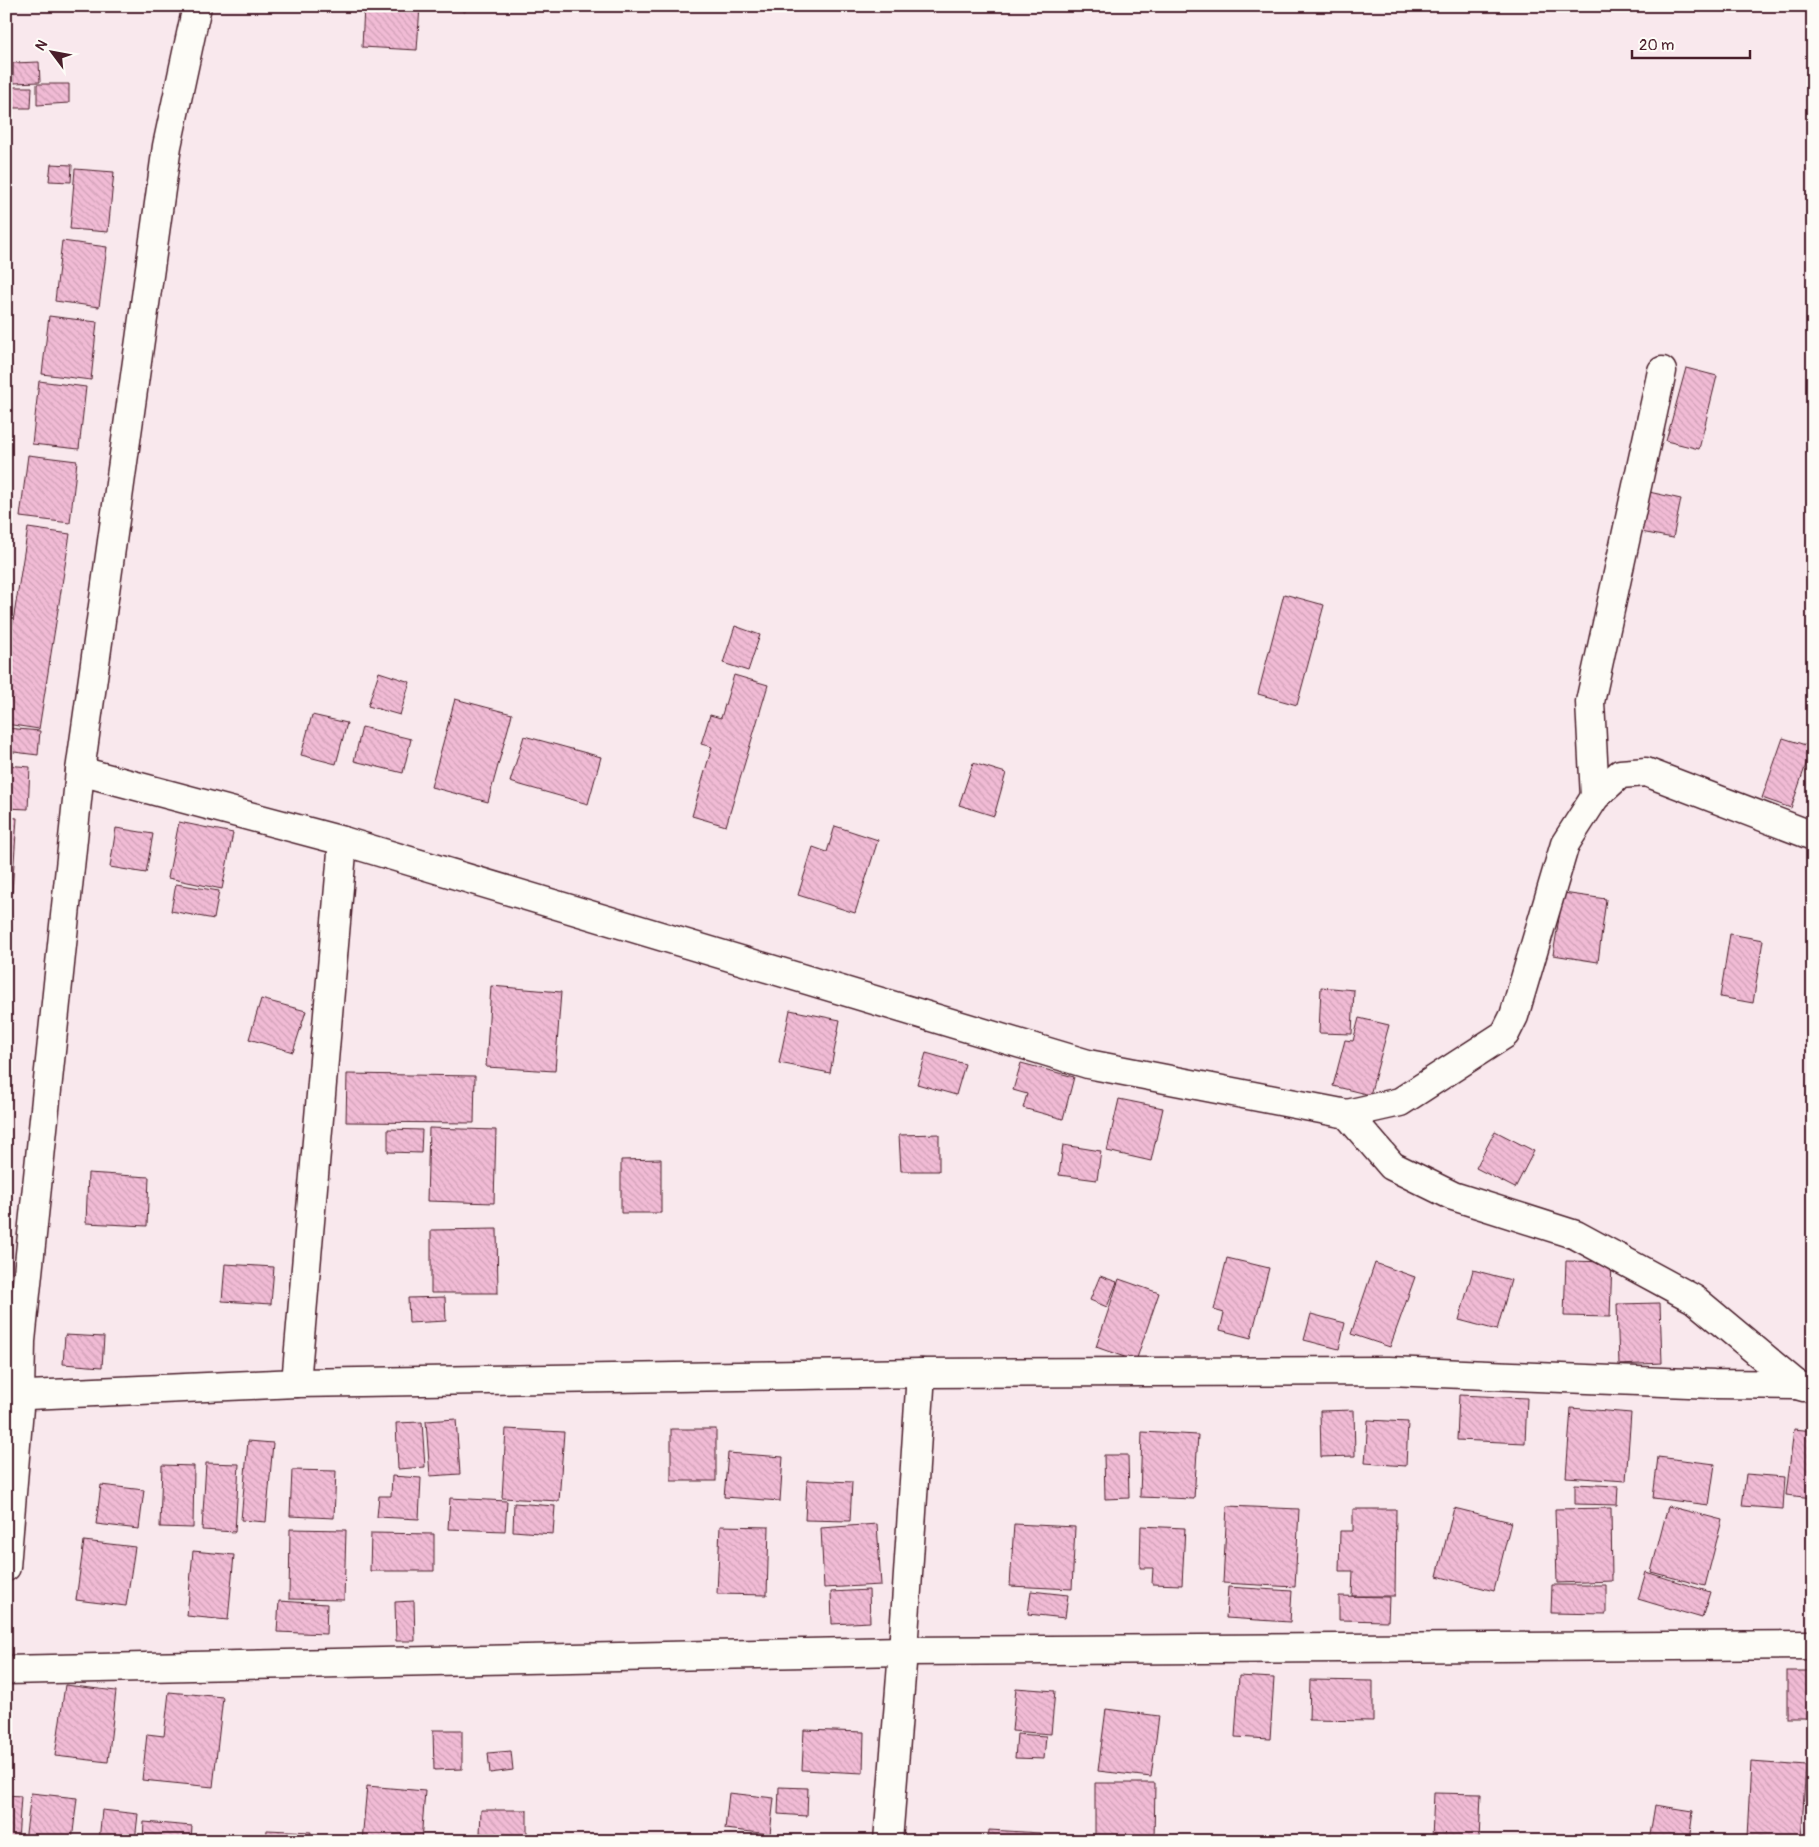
<svg xmlns="http://www.w3.org/2000/svg" width="1819" height="1847" font-family="Pangolin,sans-serif">
<style>
.building{fill:url(#building-back-hatch);stroke:#4a1f2b}
.lines{fill:none;stroke-linecap:round;stroke-linejoin:round}
.minor-casing{stroke:#4a1f2b;stroke-width:31}
.minor{stroke:#fdfcf7;stroke-width:28}
</style>
<defs>
<pattern id="building-back-hatch" width="6" height="6" patternUnits="userSpaceOnUse" patternTransform="scale(1.25)"><rect width="6" height="6" fill="#f1bbd5"/><path d="M-1 5l2 2M0 0l6 6M5-1l2 2" fill="none" stroke="#d0a0b7"/></pattern>
</defs>
<rect width="100%" height="100%" fill="#f9e8ed"/>
<filter id="ink" filterUnits="userSpaceOnUse"><feTurbulence type="fractalNoise" baseFrequency=".02" numOctaves="2"/><feDisplacementMap in="SourceGraphic" scale="10" xChannelSelector="R" yChannelSelector="G"/><feConvolveMatrix kernelMatrix="1 2 1 2 8 2 1 2 1" color-interpolation-filters="sRGB"/></filter>
<g filter="url(#ink)">
<!-- building -->
<g class="building">
<polygon points="364,6 420,6 417,50 362,47"/>
<polygon points="452,6 468,6 465,12"/>
<polygon points="39,62 40,82 13,83 13,63"/>
<polygon points="37,84 69,84 69,103 37,105"/>
<polygon points="6,87 32,87 31,108 6,108"/>
<polygon points="51,164 72,165 71,182 49,181"/>
<polygon points="75,169 114,172 108,232 70,229"/>
<polygon points="62,241 107,247 99,307 55,301"/>
<polygon points="49,316 97,322 91,380 42,374"/>
<polygon points="1686,368 1717,376 1699,449 1666,441"/>
<polygon points="39,381 86,387 79,449 32,444"/>
<polygon points="28,455 77,461 70,523 20,517"/>
<polygon points="1649,492 1681,499 1673,538 1641,532"/>
<polygon points="28,528 70,534 39,729 6,724 6,665"/>
<polygon points="1284,594 1324,605 1297,705 1258,694"/>
<polygon points="735,626 760,635 748,671 723,663"/>
<polygon points="379,672 410,682 400,715 368,706"/>
<polygon points="734,675 768,685 726,826 692,816 712,747 701,744 710,715 721,718"/>
<polygon points="455,699 512,714 488,802 431,787"/>
<polygon points="312,715 347,723 336,764 301,755"/>
<polygon points="362,727 411,739 403,773 354,761"/>
<polygon points="6,728 40,731 38,755 6,751"/>
<polygon points="524,736 601,757 588,804 510,782"/>
<polygon points="1783,738 1812,747 1791,808 1762,798"/>
<polygon points="973,763 1006,773 994,816 959,805"/>
<polygon points="6,765 30,767 28,809 6,808"/>
<polygon points="6,817 17,818 12,892 6,891"/>
<polygon points="179,822 233,833 222,889 168,878"/>
<polygon points="835,826 878,840 855,913 798,895 813,847 827,852"/>
<polygon points="116,828 153,834 146,873 110,867"/>
<polygon points="176,884 219,891 214,919 171,911"/>
<polygon points="1563,893 1606,899 1598,962 1553,955"/>
<polygon points="1730,934 1763,940 1753,1003 1720,997"/>
<polygon points="491,986 561,992 555,1071 486,1067"/>
<polygon points="1321,987 1354,990 1352,1034 1319,1033"/>
<polygon points="261,999 306,1011 293,1052 249,1039"/>
<polygon points="790,1010 840,1020 830,1073 779,1063"/>
<polygon points="1359,1018 1389,1025 1370,1095 1333,1086 1345,1040 1353,1041"/>
<polygon points="926,1053 965,1064 956,1095 917,1084"/>
<polygon points="1021,1063 1074,1077 1063,1119 1023,1108 1027,1094 1013,1090"/>
<polygon points="347,1074 475,1076 474,1123 346,1122"/>
<polygon points="1119,1099 1163,1108 1151,1161 1107,1151"/>
<polygon points="429,1128 496,1130 494,1203 427,1201"/>
<polygon points="388,1129 422,1130 421,1153 388,1152"/>
<polygon points="1495,1131 1534,1151 1515,1188 1476,1168"/>
<polygon points="939,1134 939,1171 901,1171 899,1135"/>
<polygon points="1063,1145 1101,1151 1097,1180 1059,1175"/>
<polygon points="661,1159 661,1213 621,1213 621,1160"/>
<polygon points="88,1173 149,1177 147,1226 86,1223"/>
<polygon points="497,1229 498,1293 431,1293 431,1230"/>
<polygon points="1227,1258 1269,1268 1251,1338 1220,1330 1224,1313 1214,1310"/>
<polygon points="1566,1261 1612,1262 1610,1317 1564,1316"/>
<polygon points="1375,1263 1415,1277 1390,1347 1351,1334"/>
<polygon points="225,1264 274,1267 271,1304 222,1301"/>
<polygon points="1473,1270 1511,1280 1497,1330 1459,1320"/>
<polygon points="1100,1276 1117,1282 1107,1307 1090,1300"/>
<polygon points="1119,1279 1159,1293 1136,1361 1096,1347"/>
<polygon points="445,1297 446,1321 409,1323 408,1298"/>
<polygon points="1660,1303 1662,1363 1619,1365 1617,1304"/>
<polygon points="1311,1314 1345,1323 1339,1349 1304,1340"/>
<polygon points="65,1335 104,1337 102,1367 63,1364"/>
<polygon points="1459,1395 1527,1398 1525,1443 1457,1440"/>
<polygon points="1571,1408 1631,1413 1626,1481 1566,1477"/>
<polygon points="1354,1410 1355,1456 1321,1457 1320,1411"/>
<polygon points="456,1419 460,1474 430,1476 426,1421"/>
<polygon points="1368,1420 1408,1422 1406,1466 1365,1463"/>
<polygon points="422,1422 425,1467 398,1469 396,1423"/>
<polygon points="506,1429 564,1432 559,1501 502,1498"/>
<rect x="671" y="1429" width="45" height="52"/>
<polygon points="1794,1429 1813,1431 1813,1498 1786,1495"/>
<polygon points="1142,1432 1198,1435 1194,1499 1140,1497"/>
<polygon points="248,1441 273,1443 266,1522 241,1520"/>
<polygon points="728,1453 783,1457 780,1501 724,1497"/>
<polygon points="1104,1455 1128,1455 1129,1498 1105,1499"/>
<polygon points="1658,1457 1715,1464 1709,1505 1653,1498"/>
<polygon points="206,1463 239,1464 235,1532 202,1530"/>
<polygon points="162,1465 194,1466 193,1528 160,1527"/>
<polygon points="292,1470 336,1471 334,1518 290,1516"/>
<polygon points="1746,1474 1785,1477 1783,1509 1742,1506"/>
<polygon points="392,1476 421,1478 419,1519 377,1517 379,1496 391,1496"/>
<polygon points="807,1480 852,1482 850,1521 805,1520"/>
<polygon points="1575,1484 1618,1486 1617,1505 1575,1504"/>
<polygon points="101,1485 144,1490 139,1529 96,1524"/>
<polygon points="450,1498 507,1501 505,1531 448,1529"/>
<polygon points="514,1503 555,1506 553,1534 513,1531"/>
<polygon points="1227,1506 1299,1509 1295,1587 1223,1583"/>
<polygon points="1668,1506 1722,1520 1705,1586 1651,1572"/>
<polygon points="1454,1508 1511,1522 1494,1591 1437,1576"/>
<polygon points="1611,1508 1612,1581 1557,1583 1555,1509"/>
<polygon points="1353,1509 1396,1509 1395,1596 1352,1596 1353,1571 1339,1571 1340,1531 1353,1531"/>
<polygon points="877,1524 881,1585 824,1588 821,1528"/>
<polygon points="1014,1524 1075,1527 1072,1589 1010,1586"/>
<polygon points="720,1526 769,1527 767,1595 717,1594"/>
<polygon points="1141,1526 1185,1528 1182,1585 1152,1584 1153,1568 1140,1568"/>
<polygon points="290,1529 346,1530 344,1600 289,1599"/>
<polygon points="371,1533 434,1534 434,1571 370,1571"/>
<polygon points="84,1541 135,1547 126,1606 76,1600"/>
<polygon points="193,1551 234,1555 228,1620 187,1616"/>
<polygon points="1646,1572 1710,1592 1702,1618 1638,1599"/>
<polygon points="1552,1585 1606,1585 1606,1614 1551,1613"/>
<polygon points="1228,1587 1292,1591 1290,1622 1226,1618"/>
<polygon points="869,1590 870,1622 832,1624 831,1592"/>
<polygon points="1031,1591 1068,1595 1065,1618 1028,1614"/>
<polygon points="1339,1596 1389,1597 1388,1621 1339,1620"/>
<polygon points="279,1601 327,1604 326,1634 277,1632"/>
<polygon points="414,1601 415,1641 396,1641 395,1602"/>
<rect x="1787" y="1671" width="26" height="47"/>
<polygon points="1239,1676 1274,1678 1270,1739 1235,1737"/>
<polygon points="1310,1680 1373,1681 1373,1721 1309,1720"/>
<polygon points="65,1685 116,1691 108,1762 55,1756"/>
<polygon points="1016,1688 1055,1691 1051,1734 1012,1731"/>
<polygon points="169,1692 223,1697 213,1787 142,1780 147,1734 164,1736"/>
<polygon points="1106,1709 1159,1716 1151,1777 1098,1771"/>
<polygon points="433,1730 462,1730 462,1769 434,1770"/>
<polygon points="804,1730 864,1732 863,1773 802,1770"/>
<polygon points="1017,1734 1046,1736 1044,1759 1015,1758"/>
<polygon points="511,1751 513,1770 490,1773 488,1753"/>
<polygon points="1751,1762 1806,1766 1801,1840 1747,1837"/>
<polygon points="1095,1783 1155,1783 1154,1841 1095,1841"/>
<polygon points="367,1786 425,1791 421,1841 362,1841"/>
<polygon points="779,1787 808,1788 807,1816 778,1814"/>
<polygon points="31,1793 77,1798 72,1841 25,1841"/>
<polygon points="729,1793 774,1798 770,1834 725,1829"/>
<polygon points="1434,1793 1481,1794 1479,1840 1432,1839"/>
<polygon points="6,1795 21,1796 18,1841 6,1841"/>
<polygon points="1655,1805 1693,1811 1689,1841 1649,1841"/>
<polygon points="102,1810 138,1814 135,1841 99,1841"/>
<polygon points="481,1810 527,1810 527,1841 496,1841 496,1834 480,1834"/>
<polygon points="144,1822 192,1826 191,1841 143,1841"/>
<polygon points="267,1830 311,1832 310,1841 266,1841"/>
<polygon points="989,1830 1041,1833 1040,1841 988,1841"/>
</g>
<g class="lines">
<!-- minor casing -->
<g class="minor-casing">
<g id="minor">
<polyline points="80,771 343,841 1088,1064 1347,1114 1392,1166 1453,1196 1576,1235 1694,1299 1797,1385"/>
<polyline points="1595,797 1590,702 1662,371"/>
<polyline points="1347,1114 1400,1102 1505,1034 1514,1016 1565,844 1595,797 1620,774 1646,772 1813,836"/>
<polyline points="296,1383 921,1373 1389,1371 1714,1384 1797,1385 1804,1387"/>
<polyline points="6,1396 296,1383 343,841"/>
<polyline points="6,1567 20,1395 21,1341 80,771 167,146 197,6"/>
<polyline points="6,1670 903,1651 1813,1645"/>
<polyline points="888,1841 903,1651 921,1373"/>
</g>
</g>
<!-- minor -->
<use href="#minor" class="minor"/>
</g>
</g>
<!-- margin -->
<rect width="1819" height="1847" fill="none" stroke="#fdfcf7" stroke-width="25"/>
<rect x="12" y="12" width="1794" height="1822" fill="none" stroke="#4a1f2b" stroke-width="2" filter="url(#ink)"/>
<!-- north arrow -->
<g transform="translate(52 52) rotate(302)" stroke="#fdfcf7" stroke-width="4" paint-order="stroke">
<path d="M0-4L9 19L0 12L-9 19Z" fill="#4a1f2b"/>
<text y="-8" font-size="14" font-weight="bold" text-anchor="middle" fill="#4a1f2b">N</text>
</g>
<!-- scale -->
<path d="M1632 50v8h118v-8" fill="none" stroke="#4a1f2b" stroke-width="2.5"/>
<text x="1639" y="50" font-size="15" fill="#4a1f2b" stroke="#fdfcf7" stroke-width="4" paint-order="stroke">20 m</text>
</svg>
